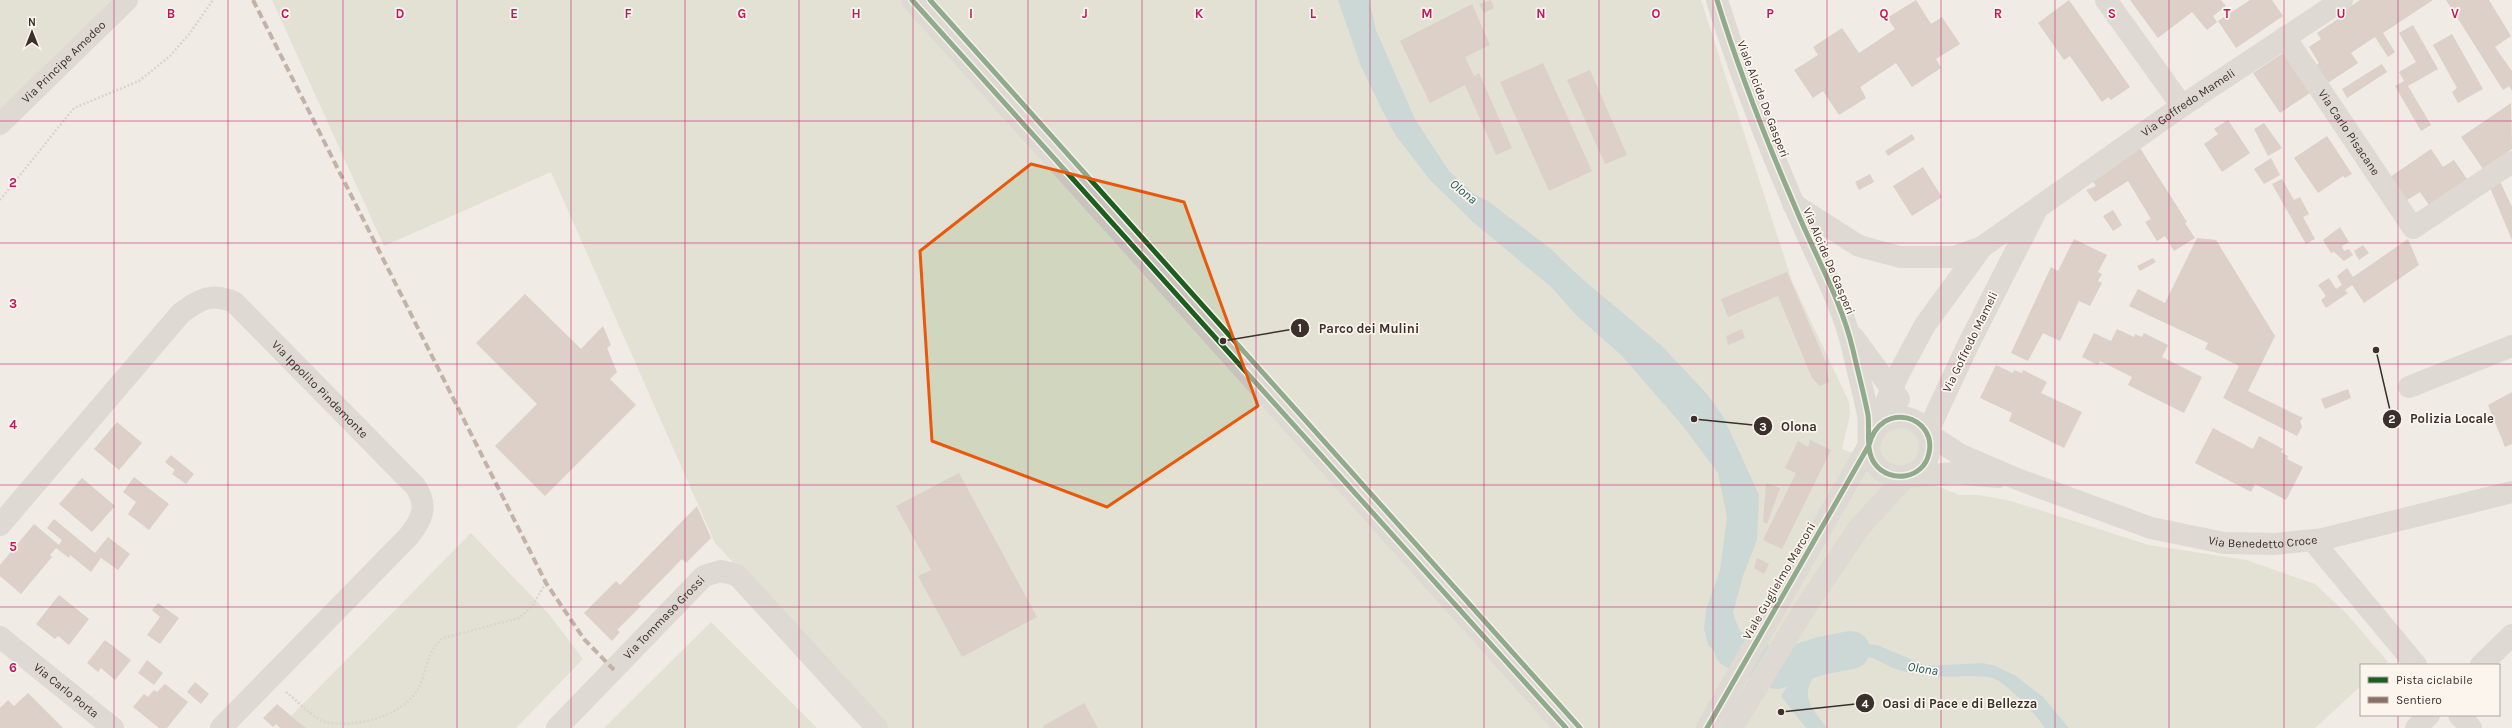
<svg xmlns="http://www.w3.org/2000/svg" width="2512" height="728" font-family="Karla,sans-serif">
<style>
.green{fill:#d1d6bf}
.water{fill:#a1c2c1}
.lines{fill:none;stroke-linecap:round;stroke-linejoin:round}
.river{stroke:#a1c2c1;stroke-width:38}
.building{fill:#c3afa7}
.path{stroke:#c2bbb6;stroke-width:2.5;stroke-dasharray:2 2;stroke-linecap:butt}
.minor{stroke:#c9c3be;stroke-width:22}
.quiet{stroke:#8d6e63;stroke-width:4;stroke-dasharray:8 4;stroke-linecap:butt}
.cycleway-casing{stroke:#fbf5ee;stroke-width:8}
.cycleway{stroke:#1b5e20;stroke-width:5}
.marked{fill:none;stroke:#e8590c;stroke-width:3;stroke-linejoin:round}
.grid{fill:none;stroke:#c2185b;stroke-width:1;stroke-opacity:0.55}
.labels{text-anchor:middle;stroke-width:3.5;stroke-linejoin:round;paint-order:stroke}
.street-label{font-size:12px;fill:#3b302b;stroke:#fbf5ee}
.water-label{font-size:13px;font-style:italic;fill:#1f5a5e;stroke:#fbf5ee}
.grid-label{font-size:13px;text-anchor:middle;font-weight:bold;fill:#c2185b;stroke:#fbf5ee;stroke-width:3.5;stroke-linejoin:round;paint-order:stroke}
.leader{fill:none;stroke:#3b302b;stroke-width:1.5}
.callout-dot{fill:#3b302b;stroke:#fbf5ee;stroke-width:1.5}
.mark-label{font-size:12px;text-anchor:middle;font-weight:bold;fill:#fff}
.callout-label{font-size:13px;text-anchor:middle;font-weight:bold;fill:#3b302b;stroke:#fbf5ee;stroke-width:3.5;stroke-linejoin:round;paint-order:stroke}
</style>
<rect width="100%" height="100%" fill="#f0ebe5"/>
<!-- green -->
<g class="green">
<polygon points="0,0 111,0 0,109"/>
<polygon points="272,0 1701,0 1792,281 1849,402 1850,415 1842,449 1878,463 1873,448 1901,420 1926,441 1905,474 1960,495 1979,495 2011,501 2149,545 2246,560 2315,584 2347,614 2388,662 2384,665 2361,665 2361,686 2315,728 887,728 715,543 551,172 384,246"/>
<polygon points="471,533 548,613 583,659 516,728 306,728 291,716"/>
<polygon points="711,622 817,728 604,728"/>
</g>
<!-- water -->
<g class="water">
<polygon points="1338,0 1369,0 1376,30 1415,119 1449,171 1474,194 1488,201 1551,249 1580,277 1662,346 1708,395 1724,418 1759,495 1757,540 1743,576 1733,613 1740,632 1750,638 1730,667 1708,645 1704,629 1706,610 1720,570 1727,517 1718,473 1682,425 1621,355 1577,316 1551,287 1473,222 1429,179 1396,136 1382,110 1360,64"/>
<path d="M1846,642L1877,645L1927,666L1983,663L1996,666L2016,676L2043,697L2069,728H2045C2035,714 2011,687 1995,679C1984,674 1946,678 1932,676C1920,675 1908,673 1896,669C1887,667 1879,659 1869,657C1847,654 1812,667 1808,691C1806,705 1820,718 1827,728H1806L1781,696C1804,662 1801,651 1846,642Z"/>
</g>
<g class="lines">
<!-- river -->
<polyline class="river" points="1733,649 1777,670 1820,656 1851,650"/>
</g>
<!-- building -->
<g class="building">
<polygon points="1491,0 1494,8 1484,13 1479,4"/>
<polygon points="1916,0 1931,24 1942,17 1960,44 1936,59 1941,68 1912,87 1896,63 1860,87 1866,98 1839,115 1823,91 1813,98 1794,70 1818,55 1813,47 1842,28 1859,53 1895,29 1887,18"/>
<polygon points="2069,0 2130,87 2111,100 2108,97 2102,102 2070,56 2064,60 2038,23"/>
<polygon points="2130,0 2221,0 2226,6 2213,16 2217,22 2207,30 2192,12 2158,38"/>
<polygon points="2250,0 2272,0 2283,16 2236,48 2218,21"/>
<polygon points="2360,0 2433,0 2383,33 2395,52 2388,57 2375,37 2351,53 2358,63 2328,83 2316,65 2319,63 2309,47 2321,39 2317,33 2341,17 2339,14"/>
<polygon points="2446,0 2489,0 2511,36 2495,47 2512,71 2512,91 2509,86 2503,90"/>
<polygon points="1472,4 1490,45 1465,57 1474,76 1479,73 1512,148 1496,155 1465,85 1430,103 1400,41"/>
<polygon points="2413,25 2438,69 2408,86 2431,125 2421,131 2395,86 2404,81 2399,72 2416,62 2399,33"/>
<polygon points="2452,34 2483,89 2458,103 2452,92 2457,88 2433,45"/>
<polygon points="2283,53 2310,93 2280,113 2253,73"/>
<polygon points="1543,63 1592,171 1549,191 1500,82"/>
<polygon points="2382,64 2387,72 2347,98 2342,89"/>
<polygon points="1590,70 1627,155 1605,164 1567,80"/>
<polygon points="2511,103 2512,149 2483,169 2461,137"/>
<polygon points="2228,120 2250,153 2222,172 2204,144 2218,134 2214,129"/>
<polygon points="2264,123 2282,148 2268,156 2254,129"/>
<polygon points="1912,134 1915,139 1888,156 1885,151"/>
<polygon points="2327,136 2352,174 2345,178 2343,176 2318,193 2294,158"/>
<polygon points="2140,148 2187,222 2185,223 2195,238 2174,251 2165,236 2157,241 2145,222 2151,219 2128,181 2095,202 2086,190 2096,186 2091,179"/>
<polygon points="2431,149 2443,167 2454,160 2467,179 2429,205 2420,192 2407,200 2390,177"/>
<polygon points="2271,158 2280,175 2264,184 2254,169"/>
<polygon points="1923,167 1942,197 1912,216 1893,186"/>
<polygon points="1870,174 1874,182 1859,190 1855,182"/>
<polygon points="2498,177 2512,207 2512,240 2488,183"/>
<polygon points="2282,179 2294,200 2300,197 2309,214 2303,217 2315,239 2306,244 2272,184"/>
<polygon points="2113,210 2122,225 2113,231 2103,216"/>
<polygon points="2340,227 2349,242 2342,246 2344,251 2349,249 2353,255 2344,261 2334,252 2331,253 2323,240"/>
<polygon points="2197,238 2216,240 2275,336 2248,391 2303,418 2300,421 2302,427 2297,436 2223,398 2239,366 2205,349 2208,343 2129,306 2138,289 2165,303"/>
<polygon points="2074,239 2107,255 2098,272 2102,274 2098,281 2102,283 2090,306 2079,301 2060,341 2043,333 2028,361 2011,353 2051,267 2058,271"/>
<polygon points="2408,239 2419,265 2364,303 2352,285 2345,290 2348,293 2326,308 2321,300 2326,296 2318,285 2329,278 2336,289 2342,285 2337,276 2347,268 2353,277"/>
<polygon points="2363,245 2369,253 2359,260 2354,251"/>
<polygon points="2153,258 2156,262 2140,271 2137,266"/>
<polygon points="1787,272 1827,365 1826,365 1829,382 1820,386 1812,378 1778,296 1728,317 1721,299"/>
<polygon points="525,294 581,349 603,326 611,345 607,348 617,372 610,379 636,405 545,496 495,446 537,404 476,343"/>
<polygon points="1742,329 1745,338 1728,345 1726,336"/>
<polygon points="2117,329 2134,337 2135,334 2142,337 2144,333 2168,345 2162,357 2202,377 2184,413 2128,385 2132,377 2100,361 2098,365 2082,357 2094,333 2111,341"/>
<polygon points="1996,365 2013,373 2014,370 2022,373 2023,370 2047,382 2041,393 2082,412 2064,448 2009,421 2012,413 1980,398"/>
<polygon points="2348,389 2351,398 2325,409 2321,399"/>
<polygon points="2512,392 2512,444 2505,447 2488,405"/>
<polygon points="117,422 142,443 119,470 94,449"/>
<polygon points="2213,428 2253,449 2259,436 2283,449 2281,452 2288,456 2287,459 2303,467 2286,500 2255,484 2251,492 2195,463"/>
<polygon points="1810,440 1831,450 1782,549 1763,540 1796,473 1785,468 1798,441 1808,447"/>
<polygon points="171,455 194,474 186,484 172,474 175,470 165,462"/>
<polygon points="959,473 1037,617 962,657 918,576 931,570 896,506"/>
<polygon points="134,477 169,504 149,530 128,514 136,502 123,492"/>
<polygon points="82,478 115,506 92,532 59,504"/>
<polygon points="1766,483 1780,488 1767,524 1763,522"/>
<polygon points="697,506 711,538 686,563 682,559 638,604 641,606 617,630 620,632 612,641 584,613 616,581 620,585"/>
<polygon points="54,519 95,553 108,537 130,554 118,570 101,558 91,572 70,555 69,558 56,548 50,555 52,557 21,594 0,576 0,565 34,524 59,545 62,540 47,528"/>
<polygon points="1757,558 1769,564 1764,574 1754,568"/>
<polygon points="59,595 89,619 69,645 58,636 55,639 36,624"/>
<polygon points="158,603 179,618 160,644 147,635 160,617 152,610"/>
<polygon points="105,640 131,660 115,680 101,668 98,672 87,663"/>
<polygon points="147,660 163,673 154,685 138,673"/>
<polygon points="195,682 209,694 201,704 187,692"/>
<polygon points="165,684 188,702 167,728 159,728 133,707 144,694 148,697 154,690 157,692"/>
<polygon points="28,693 63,728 0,728 0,708 8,700 14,706"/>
<polygon points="1084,703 1098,728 1044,728 1043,726"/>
<polygon points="277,704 291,716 306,728 280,728 276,724 273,727 263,718"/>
</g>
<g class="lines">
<!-- path -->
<g class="path">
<polyline points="0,200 74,108 139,81 170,56 190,33 213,0"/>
<path d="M286,692C298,701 311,717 325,722C355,728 402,717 418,689C428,670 424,655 443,638L519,618L532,606L546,583"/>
</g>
<!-- minor -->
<g class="minor">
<polyline points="912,0 1566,728"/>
<polyline points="2106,0 2182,106"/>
<path id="s1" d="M2285,37L2413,228L2512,162"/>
<path id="s2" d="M0,124L127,0"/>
<polyline points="1793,204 1859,246 1900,257 1954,257 1982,247"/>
<path id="s3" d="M2037,209L1968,345L1927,433L1959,454L2017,479L2151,528L2224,543L2274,544L2323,539L2512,492"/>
<polyline points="1854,338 1899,399"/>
<polyline points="2409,387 2512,346"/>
<path id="s4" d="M1874,430L1898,375L1925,325L1982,247L2182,106L2342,0"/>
<path id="s5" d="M0,525L181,313C201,299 211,292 234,302L415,486C429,506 422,520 408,537L221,728"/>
<polyline points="2313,541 2416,665"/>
<path id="s6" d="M0,637L113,728"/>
<polyline points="2481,665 2512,635"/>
<polyline points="2459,715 2471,728"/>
<path id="s7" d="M557,728L704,576L721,571L737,575L877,728"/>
<path d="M1707,728L1869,445C1881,399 1937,416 1929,453C1924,479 1890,484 1875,464C1865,451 1870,431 1868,415C1864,394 1858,372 1853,350C1842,302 1815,255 1796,209C1766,140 1739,71 1717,0"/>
<polyline points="1732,728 1803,611 1858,529 1905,477 1955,473 1998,477"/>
<polyline points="2416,728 2429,715"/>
</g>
<!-- quiet -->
<polyline class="quiet" points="253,0 546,583 584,639 614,670"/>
<!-- cycleway casing -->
<g class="cycleway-casing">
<g id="cycleway">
<polyline points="912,0 1566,728"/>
<polyline points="930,0 1580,728"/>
<path d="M1707,728L1869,445C1881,399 1937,416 1929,453C1924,479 1890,484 1875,464C1865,451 1870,431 1868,415C1864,394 1858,372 1853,350C1842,302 1815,255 1796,209C1766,140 1739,71 1717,0"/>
</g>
</g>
<!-- cycleway -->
<use href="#cycleway" class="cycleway"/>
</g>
<!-- marked area -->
<path d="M0 0H2512V728H0ZM1031,164L1184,202L1258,406L1107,507L932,441L920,251Z" fill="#f0ebe5" fill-opacity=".55" fill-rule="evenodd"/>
<path class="marked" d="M1031,164L1184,202L1258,406L1107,507L932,441L920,251Z"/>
<!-- grid -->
<path class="grid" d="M114,0V728M228,0V728M343,0V728M457,0V728M571,0V728M685,0V728M799,0V728M913,0V728M1028,0V728M1142,0V728M1256,0V728M1370,0V728M1484,0V728M1599,0V728M1713,0V728M1827,0V728M1941,0V728M2055,0V728M2169,0V728M2284,0V728M2398,0V665M0,121H2512M0,243H2512M0,364H2512M0,485H2512M0,607H2512M2398,715V728"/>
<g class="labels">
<!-- street labels -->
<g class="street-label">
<text dy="4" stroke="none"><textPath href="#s2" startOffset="89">Via Principe Amedeo</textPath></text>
<text transform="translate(1763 99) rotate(69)" y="4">Viale Alcide De Gasperi</text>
<text dy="4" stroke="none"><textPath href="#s4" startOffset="465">Via Goffredo Mameli</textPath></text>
<text dy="4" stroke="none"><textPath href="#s1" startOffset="115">Via Carlo Pisacane</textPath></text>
<text transform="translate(1829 261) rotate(67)" y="4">Via Alcide De Gasperi</text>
<text transform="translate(1970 342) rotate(-64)" y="4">Via Goffredo Mameli</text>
<text dy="4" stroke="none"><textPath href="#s5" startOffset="459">Via Ippolito Pindemonte</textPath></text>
<text dy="4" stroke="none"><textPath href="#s3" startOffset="607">Via Benedetto Croce</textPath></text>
<text transform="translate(1779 581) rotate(-60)" y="4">Viale Guglielmo Marconi</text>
<text dy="4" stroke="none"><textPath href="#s7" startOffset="154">Via Tommaso Grossi</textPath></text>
<text dy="4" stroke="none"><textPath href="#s6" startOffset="85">Via Carlo Porta</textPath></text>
</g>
<!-- water labels -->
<g class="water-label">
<text transform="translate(1464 191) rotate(39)" y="5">Olona</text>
<text transform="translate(1923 668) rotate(9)" y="5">Olona</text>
</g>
</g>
<g class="grid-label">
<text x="171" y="18">B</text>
<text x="285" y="18">C</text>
<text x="400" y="18">D</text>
<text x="514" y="18">E</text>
<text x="628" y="18">F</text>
<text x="742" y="18">G</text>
<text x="856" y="18">H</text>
<text x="971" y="18">I</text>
<text x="1085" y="18">J</text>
<text x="1199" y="18">K</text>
<text x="1313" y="18">L</text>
<text x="1427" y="18">M</text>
<text x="1541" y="18">N</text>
<text x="1656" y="18">O</text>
<text x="1770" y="18">P</text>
<text x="1884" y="18">Q</text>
<text x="1998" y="18">R</text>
<text x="2112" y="18">S</text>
<text x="2227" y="18">T</text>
<text x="2341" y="18">U</text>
<text x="2455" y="18">V</text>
<text x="13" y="187">2</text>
<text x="13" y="308">3</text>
<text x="13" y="429">4</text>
<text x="13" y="551">5</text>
<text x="13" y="672">6</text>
</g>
<!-- callouts -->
<path class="leader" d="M1223 341L1300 328M2376 350L2392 419M1694 419L1763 426M1781 712L1865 703"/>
<g class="callout-dot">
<circle cx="1223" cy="341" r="4"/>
<circle cx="2376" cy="350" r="4"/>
<circle cx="1694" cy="419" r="4"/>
<circle cx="1781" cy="712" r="4"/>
<circle cx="1300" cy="328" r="10"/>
<circle cx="2392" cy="419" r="10"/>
<circle cx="1763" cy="426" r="10"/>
<circle cx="1865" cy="703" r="10"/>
</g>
<g class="mark-label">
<text x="1300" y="332">1</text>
<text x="2392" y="423">2</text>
<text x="1763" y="431">3</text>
<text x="1865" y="708">4</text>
</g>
<g class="callout-label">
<text x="1369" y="333">Parco dei Mulini</text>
<text x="2452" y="423">Polizia Locale</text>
<text x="1799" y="431">Olona</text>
<text x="1960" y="708">Oasi di Pace e di Bellezza</text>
</g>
<!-- legend -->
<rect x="2360" y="664" width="140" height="52" fill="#fbf5ee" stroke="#aea6a0"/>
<rect x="2368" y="677" width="20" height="6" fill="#1b5e20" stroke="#aea6a0"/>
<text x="2396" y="684" font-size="12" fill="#3b302b">Pista ciclabile</text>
<rect x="2368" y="697" width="20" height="6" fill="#8d6e63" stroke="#aea6a0"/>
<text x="2396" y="704" font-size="12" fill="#3b302b">Sentiero</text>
<!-- north arrow -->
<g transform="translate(32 32)" stroke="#fbf5ee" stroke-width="3" paint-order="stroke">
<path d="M0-3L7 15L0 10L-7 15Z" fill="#3b302b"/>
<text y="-6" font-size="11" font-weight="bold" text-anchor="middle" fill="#3b302b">N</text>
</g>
</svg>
